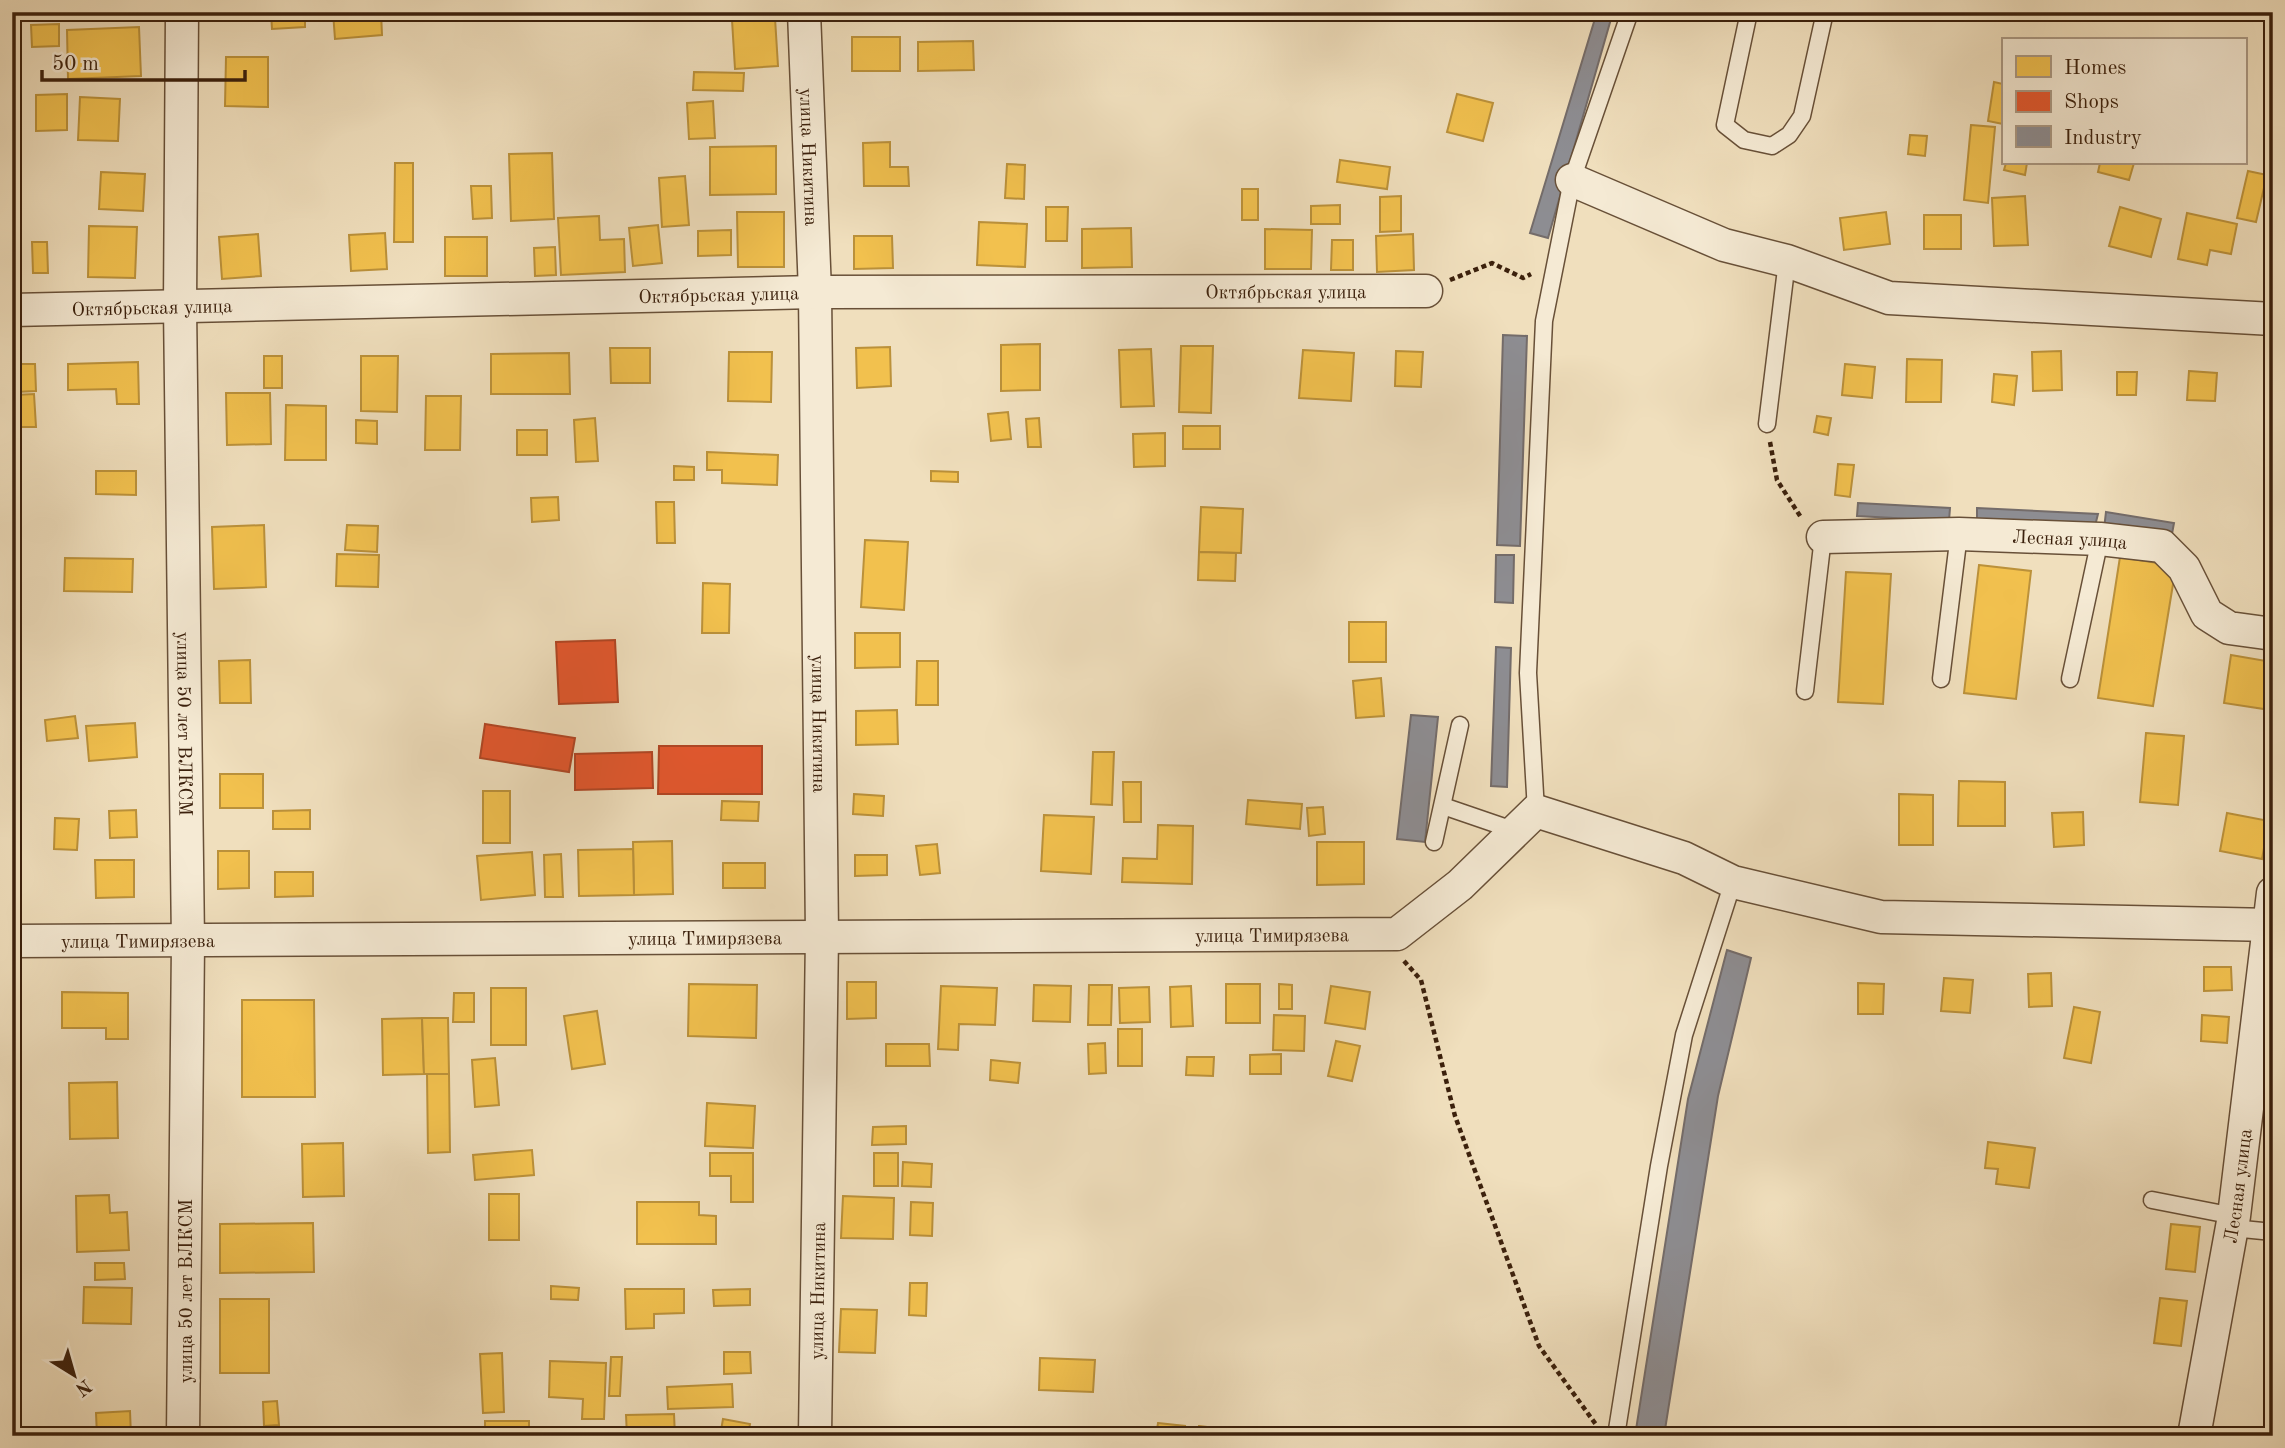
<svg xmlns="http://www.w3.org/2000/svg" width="2285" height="1448" font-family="'Old Standard TT',serif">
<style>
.homes{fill:#f2c14e;stroke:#bb913a;stroke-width:2}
.shops{fill:#e4572e;stroke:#b14624;stroke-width:2}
.industry{fill:#8d8d92;stroke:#746c6a;stroke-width:2}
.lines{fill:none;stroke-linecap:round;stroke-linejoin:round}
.lane-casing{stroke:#685038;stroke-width:19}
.street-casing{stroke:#685038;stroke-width:35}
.path{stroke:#3b200c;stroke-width:4.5;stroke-dasharray:5 3.5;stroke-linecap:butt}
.lane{stroke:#f5ead4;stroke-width:16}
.street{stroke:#f5ead4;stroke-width:32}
.labels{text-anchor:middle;stroke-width:7;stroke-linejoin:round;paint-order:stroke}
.street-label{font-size:19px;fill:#3b200c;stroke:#f5ead4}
</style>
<rect width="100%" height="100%" fill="#f0dfbd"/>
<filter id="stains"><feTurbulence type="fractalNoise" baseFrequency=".00286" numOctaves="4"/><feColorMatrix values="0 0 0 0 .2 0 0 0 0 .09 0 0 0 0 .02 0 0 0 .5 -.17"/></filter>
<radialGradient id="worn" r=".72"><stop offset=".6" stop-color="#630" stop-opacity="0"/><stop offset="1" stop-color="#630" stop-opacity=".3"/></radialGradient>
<!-- homes -->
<g class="homes">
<polygon points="271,12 305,12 305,27 272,29"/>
<polygon points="333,12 381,12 382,35 335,39"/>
<polygon points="775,18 778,66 735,69 732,20"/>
<polygon points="59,24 59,46 32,47 31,25"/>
<polygon points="139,27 141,76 68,79 67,30"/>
<rect x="852" y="37" width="48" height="34"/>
<polygon points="973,41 974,70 918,71 918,42"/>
<polygon points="226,57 268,57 268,107 225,106"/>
<polygon points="694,72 744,73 743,91 693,90"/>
<polygon points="1994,82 2003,84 2003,124 1988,121"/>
<polygon points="67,94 67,130 36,131 36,95"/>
<polygon points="1457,94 1493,103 1483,141 1447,132"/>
<polygon points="80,97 120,99 118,141 78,140"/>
<polygon points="713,101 715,138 689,139 687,103"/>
<polygon points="1971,125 1995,127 1988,203 1964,200"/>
<polygon points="1910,135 1927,136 1925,156 1908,154"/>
<polygon points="890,142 890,167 908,167 909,186 864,186 863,143"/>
<polygon points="776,146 776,194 710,195 710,147"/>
<polygon points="552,153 554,219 511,221 509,154"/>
<polygon points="1340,160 1390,167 1387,189 1337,182"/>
<polygon points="395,163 413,163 413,242 394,242"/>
<polygon points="2006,163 2027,163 2025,175 2004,170"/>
<polygon points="2100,163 2134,163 2129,180 2098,172"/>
<polygon points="1007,164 1025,165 1024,199 1005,198"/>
<polygon points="2248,171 2267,175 2256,222 2237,218"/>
<polygon points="101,172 145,174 143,211 99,209"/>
<polygon points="685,176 689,225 662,227 659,178"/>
<polygon points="471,186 491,186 492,218 473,219"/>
<rect x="1242" y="189" width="16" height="31"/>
<polygon points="1401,196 1401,231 1380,232 1380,197"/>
<polygon points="2025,196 2028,245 1994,246 1992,198"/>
<polygon points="1340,205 1340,224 1311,224 1311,206"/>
<polygon points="1046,207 1068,207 1067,241 1046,241"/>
<polygon points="2120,207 2161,219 2151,257 2109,246"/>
<polygon points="737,212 784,212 784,267 738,267"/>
<polygon points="1886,212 1890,244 1844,250 1840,218"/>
<polygon points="2187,213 2237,224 2231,254 2210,250 2207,265 2178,259"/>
<rect x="1924" y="215" width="37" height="34"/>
<polygon points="599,216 600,240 624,239 625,272 561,275 558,218"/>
<polygon points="979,222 1027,224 1025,267 977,265"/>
<polygon points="658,225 662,263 633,266 629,228"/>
<polygon points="89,226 137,227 135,278 88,277"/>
<polygon points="1131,228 1132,267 1082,268 1082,229"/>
<polygon points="1265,229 1312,230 1311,269 1265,269"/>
<polygon points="731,230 731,255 698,256 698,231"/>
<polygon points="385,233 387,269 351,271 349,235"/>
<polygon points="258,234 261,276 222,279 219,237"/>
<polygon points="1413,234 1414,270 1377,272 1376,236"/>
<polygon points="854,236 892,236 893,268 854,269"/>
<rect x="445" y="237" width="42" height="39"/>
<polygon points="1332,240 1353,240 1353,270 1331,270"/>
<polygon points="32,242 47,242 48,273 33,273"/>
<polygon points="555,247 556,275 535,276 534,248"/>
<polygon points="1040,344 1040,390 1001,391 1001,345"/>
<polygon points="1181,346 1213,346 1211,413 1179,412"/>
<polygon points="890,347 891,386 857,388 856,348"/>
<polygon points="610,348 650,348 650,383 611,383"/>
<polygon points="1151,349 1154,406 1121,407 1119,350"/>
<polygon points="1303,350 1354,353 1351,401 1299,398"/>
<polygon points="1396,351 1423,352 1421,387 1395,386"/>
<polygon points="2061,351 2062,390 2033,391 2032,352"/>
<polygon points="729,352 772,352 771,402 728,401"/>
<polygon points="569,353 570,394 491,394 491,354"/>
<rect x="264" y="356" width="18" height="32"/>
<polygon points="361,356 398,356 397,412 361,411"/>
<polygon points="1907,359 1942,360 1941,402 1906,402"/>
<polygon points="138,362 139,404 117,404 116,389 68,390 68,364"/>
<polygon points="15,364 35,364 36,391 16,392"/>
<polygon points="1845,364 1875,367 1872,398 1842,395"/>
<polygon points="2189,371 2217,373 2215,401 2187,400"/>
<polygon points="2117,372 2137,372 2136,395 2117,395"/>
<polygon points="1994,374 2017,376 2014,405 1992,402"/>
<polygon points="226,393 270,393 271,444 227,445"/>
<polygon points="34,394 36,427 16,427 15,395"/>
<polygon points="426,396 461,396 460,450 425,450"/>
<polygon points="286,405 326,406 326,460 285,460"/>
<polygon points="1008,412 1011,439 991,441 988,414"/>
<polygon points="1817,416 1831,418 1828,435 1814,432"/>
<polygon points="595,418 598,461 576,462 574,420"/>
<polygon points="1039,418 1041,447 1028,447 1026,419"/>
<polygon points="356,420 377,421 377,444 356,443"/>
<rect x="1183" y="426" width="37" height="23"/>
<rect x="517" y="430" width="30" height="25"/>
<polygon points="1165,433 1165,466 1134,467 1133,434"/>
<polygon points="707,452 778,455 777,485 722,483 722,470 707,470"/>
<polygon points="1838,464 1854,465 1850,497 1835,495"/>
<polygon points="674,466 694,467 694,480 674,480"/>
<polygon points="96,471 136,471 136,495 96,494"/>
<polygon points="931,471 958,472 958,482 931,481"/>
<polygon points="558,497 559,520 532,522 531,498"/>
<polygon points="656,502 674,502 675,543 657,543"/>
<polygon points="1201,507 1243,509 1241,553 1199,552"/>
<polygon points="264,525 266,587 214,589 212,527"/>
<polygon points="347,525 378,526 377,552 345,550"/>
<polygon points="865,540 908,542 904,610 861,607"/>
<polygon points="1199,552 1236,553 1235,581 1198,580"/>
<polygon points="337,554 379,555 378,587 336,586"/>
<polygon points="2120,557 2176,566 2153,706 2098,698"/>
<polygon points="65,558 133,559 132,592 64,591"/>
<polygon points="1979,565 2031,571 2016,699 1964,693"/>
<polygon points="1846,572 1891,574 1883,704 1838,702"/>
<polygon points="703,583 730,584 729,633 702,633"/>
<rect x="1349" y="622" width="37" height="40"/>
<polygon points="855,633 900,633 900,667 855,668"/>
<polygon points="2231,655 2272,662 2264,709 2224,703"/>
<polygon points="250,660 251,703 220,703 219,661"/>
<polygon points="917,661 938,661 938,705 916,705"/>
<polygon points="1381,678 1384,716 1356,718 1353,681"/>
<polygon points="897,710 898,744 856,745 856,711"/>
<polygon points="75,716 78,738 47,741 45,720"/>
<polygon points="135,723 137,757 89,761 86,726"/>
<polygon points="2146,733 2184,736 2178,805 2140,802"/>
<polygon points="1093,752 1114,752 1112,805 1091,804"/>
<rect x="220" y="774" width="43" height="34"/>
<polygon points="1959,781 2005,782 2005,826 1958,826"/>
<polygon points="1123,782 1141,782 1141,822 1124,822"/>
<rect x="483" y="791" width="27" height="52"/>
<polygon points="854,794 884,796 883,816 853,814"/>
<polygon points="1899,794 1933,795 1933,845 1899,845"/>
<polygon points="1248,800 1302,804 1300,829 1246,824"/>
<polygon points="722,801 759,802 758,821 721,820"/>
<polygon points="1323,807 1325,834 1309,836 1307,808"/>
<polygon points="136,810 137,837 110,838 109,811"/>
<polygon points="310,810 310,829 273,829 273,811"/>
<polygon points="2083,812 2084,845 2054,847 2052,813"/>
<polygon points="2227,813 2269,821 2262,859 2220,851"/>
<polygon points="1044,815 1094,817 1091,874 1041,871"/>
<polygon points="55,818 79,819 77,850 54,849"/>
<polygon points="1158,825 1193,826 1192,884 1122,882 1123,858 1157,859"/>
<polygon points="672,841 673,894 634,895 633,842"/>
<polygon points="1317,842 1364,842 1364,884 1317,885"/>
<polygon points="937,844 940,873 920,875 916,846"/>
<polygon points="633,849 634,895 579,896 578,850"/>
<polygon points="218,851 249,851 249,888 218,889"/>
<polygon points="532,852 535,895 481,900 477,856"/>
<polygon points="561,854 563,897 545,897 544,855"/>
<polygon points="855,855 887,855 887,875 855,876"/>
<polygon points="95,860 134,860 134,897 96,898"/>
<rect x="723" y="863" width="42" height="25"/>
<polygon points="275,872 313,872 313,896 275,897"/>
<polygon points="2204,967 2231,967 2232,990 2204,991"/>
<polygon points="2051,973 2052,1006 2029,1007 2028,974"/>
<polygon points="1944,978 1973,980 1970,1013 1941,1011"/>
<polygon points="847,982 876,982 876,1018 847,1019"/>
<polygon points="1858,983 1884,984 1883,1014 1858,1014"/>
<polygon points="689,984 757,985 756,1038 688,1036"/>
<rect x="1226" y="984" width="34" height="39"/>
<polygon points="1279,984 1292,985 1292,1009 1279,1009"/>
<polygon points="1034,985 1071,986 1070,1022 1033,1021"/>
<polygon points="1089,985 1112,985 1111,1025 1088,1025"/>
<polygon points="941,986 997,988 995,1025 959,1024 958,1050 938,1049"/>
<polygon points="1191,986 1193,1026 1171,1027 1170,987"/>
<polygon points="1331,986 1370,992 1365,1029 1325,1023"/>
<polygon points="1149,987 1150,1022 1120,1023 1119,988"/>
<rect x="491" y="988" width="35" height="57"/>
<polygon points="62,992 128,993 128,1039 106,1039 106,1028 62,1028"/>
<polygon points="454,993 474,993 474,1022 453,1022"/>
<polygon points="242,1000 314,1000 315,1097 242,1097"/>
<polygon points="2074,1007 2100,1012 2091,1063 2064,1058"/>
<polygon points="597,1011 605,1064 572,1069 564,1016"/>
<polygon points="1274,1015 1305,1016 1304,1051 1273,1050"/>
<polygon points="2202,1015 2229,1017 2227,1043 2201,1041"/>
<polygon points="422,1018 424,1074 383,1075 382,1019"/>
<polygon points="422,1018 448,1018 449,1074 424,1074"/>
<rect x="1118" y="1029" width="24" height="37"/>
<polygon points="1336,1041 1360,1046 1352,1081 1328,1076"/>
<polygon points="1105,1043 1106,1073 1089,1074 1088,1044"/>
<polygon points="886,1044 929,1044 930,1066 886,1066"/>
<polygon points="1281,1054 1281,1074 1250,1074 1250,1055"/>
<polygon points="1187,1057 1214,1057 1213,1076 1186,1075"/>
<polygon points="495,1058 499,1105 475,1107 472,1060"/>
<polygon points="991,1060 1020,1063 1018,1083 990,1080"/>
<polygon points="427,1074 449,1074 450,1152 428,1153"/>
<polygon points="117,1082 118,1138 70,1139 69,1083"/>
<polygon points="707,1103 755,1106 753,1148 705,1146"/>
<polygon points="906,1126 906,1144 872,1145 873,1127"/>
<polygon points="1988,1142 2035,1148 2029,1188 1996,1184 1998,1169 1985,1168"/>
<polygon points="343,1143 344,1196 303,1197 302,1144"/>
<polygon points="532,1150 534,1175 475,1180 473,1155"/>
<polygon points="710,1153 753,1153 753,1202 731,1202 731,1176 710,1176"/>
<rect x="874" y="1153" width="24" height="33"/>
<polygon points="903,1162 932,1164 931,1187 902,1186"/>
<rect x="489" y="1194" width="30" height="46"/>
<polygon points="109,1195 110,1213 127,1212 129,1250 77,1252 76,1196"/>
<polygon points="843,1196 894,1198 893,1239 841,1238"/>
<polygon points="637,1202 699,1202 699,1215 716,1216 716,1244 637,1244"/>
<polygon points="911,1202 933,1203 932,1236 910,1235"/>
<polygon points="313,1223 314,1272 220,1273 220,1224"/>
<polygon points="2171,1224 2200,1227 2195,1272 2166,1269"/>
<polygon points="95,1263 124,1263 125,1279 95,1280"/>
<polygon points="910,1283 927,1283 926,1316 909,1315"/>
<polygon points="551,1286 579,1288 578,1300 551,1299"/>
<polygon points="84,1287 132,1288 131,1324 83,1323"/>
<polygon points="625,1289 684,1289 684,1313 654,1314 654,1328 626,1329"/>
<polygon points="750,1289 750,1305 714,1306 713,1290"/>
<polygon points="2160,1298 2187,1301 2181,1346 2154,1343"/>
<polygon points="2273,1298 2273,1343 2266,1342"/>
<rect x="220" y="1299" width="49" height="74"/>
<polygon points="841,1309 877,1310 875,1353 839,1352"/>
<polygon points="724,1352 750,1352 751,1373 724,1374"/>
<polygon points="502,1353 504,1412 483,1413 480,1354"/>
<polygon points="611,1357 622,1357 620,1396 609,1396"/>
<polygon points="1040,1358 1095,1360 1093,1392 1039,1390"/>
<polygon points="550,1361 606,1363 604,1419 582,1419 583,1399 549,1397"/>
<polygon points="732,1384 733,1407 668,1409 667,1387"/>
<polygon points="277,1401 279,1425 264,1426 263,1402"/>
<polygon points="130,1411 131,1436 97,1436 96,1413"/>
<polygon points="674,1414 675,1436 627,1436 626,1415"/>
<polygon points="723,1419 750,1424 748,1436 720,1436"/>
<rect x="485" y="1421" width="44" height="15"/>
<polygon points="1158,1423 1185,1426 1184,1436 1156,1436"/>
<polygon points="1199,1426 1223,1429 1223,1436 1198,1436"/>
</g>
<!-- shops -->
<g class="shops">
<polygon points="615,640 618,702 559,704 556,642"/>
<polygon points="485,724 575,738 569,772 480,758"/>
<polygon points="659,746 762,746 762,794 658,794"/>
<polygon points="652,752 653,788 575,790 575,754"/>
</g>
<!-- industry -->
<g class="industry">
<polygon points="1597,12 1613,12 1548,238 1530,233"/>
<polygon points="1503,335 1527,336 1520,546 1497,545"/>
<polygon points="1858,503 1950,508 1949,521 1857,516"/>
<polygon points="1977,508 2098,514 2095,526 1977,520"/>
<polygon points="2106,512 2174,523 2171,539 2104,529"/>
<polygon points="1496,555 1514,555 1513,603 1495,602"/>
<polygon points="1496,647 1511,648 1507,787 1491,786"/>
<polygon points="1411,715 1438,717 1425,842 1397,839"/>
<polygon points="1727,950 1751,958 1718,1096 1664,1436 1635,1436 1688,1099"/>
</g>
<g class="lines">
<!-- lane casing -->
<g class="lane-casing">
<g id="lane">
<polyline points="1749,12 1725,125 1744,140 1772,146 1789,135 1802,116 1825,12"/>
<polyline points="1767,424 1787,261"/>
<polyline points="1941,679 1959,534"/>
<polyline points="2070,679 2100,539"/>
<polyline points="1805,691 1823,537"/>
<polyline points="1443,806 1516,831"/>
<polyline points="1536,811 1528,673 1544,321 1572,180 1630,12"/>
<polyline points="1434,842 1460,725"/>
<polyline points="2152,1200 2234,1216"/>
<polyline points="2232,1228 2273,1232"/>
<polyline points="1616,1436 1659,1166 1684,1035 1733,882"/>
</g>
</g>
<!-- street casing -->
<g class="street-casing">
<g id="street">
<path id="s1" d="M182,12L180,306L188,943L183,1436"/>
<path id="s2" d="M804,12L815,292L822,935L815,1436"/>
<polyline points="1572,180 1724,245 1787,261 1889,298 2273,319"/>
<path id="s3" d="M12,310L815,292L1426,291"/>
<path id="s4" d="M1823,537L1959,534L2100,539L2162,546L2184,568L2207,614L2229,628L2273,634"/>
<path id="s5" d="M12,941L1397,934L1460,885L1536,811L1684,858L1733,882L1881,917L2273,925"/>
<path id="s6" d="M2194,1436L2234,1216L2273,893"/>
</g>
</g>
<!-- path -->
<g class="path">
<polyline points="1450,280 1492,263 1523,278 1531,274"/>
<polyline points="1770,442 1777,480 1802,519"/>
<polyline points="1404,961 1421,980 1455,1116 1539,1346 1597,1426"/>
</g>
<!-- lane -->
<use href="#lane" class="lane"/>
<!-- street -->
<use href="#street" class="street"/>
</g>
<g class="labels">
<!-- street labels -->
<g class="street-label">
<text dy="7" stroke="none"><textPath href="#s2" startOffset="145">улица Никитина</textPath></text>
<text dy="7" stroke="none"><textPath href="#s3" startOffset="1274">Октябрьская улица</textPath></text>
<text dy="7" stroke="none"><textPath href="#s3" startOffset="707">Октябрьская улица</textPath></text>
<text dy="7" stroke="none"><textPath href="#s3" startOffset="140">Октябрьская улица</textPath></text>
<text dy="7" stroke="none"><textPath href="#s4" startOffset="247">Лесная улица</textPath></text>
<text dy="7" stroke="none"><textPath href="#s1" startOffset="712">улица 50 лет ВЛКСМ</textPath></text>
<text dy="7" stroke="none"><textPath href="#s2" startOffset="712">улица Никитина</textPath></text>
<text dy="7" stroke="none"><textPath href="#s5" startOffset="1260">улица Тимирязева</textPath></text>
<text dy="7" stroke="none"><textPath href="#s5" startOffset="693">улица Тимирязева</textPath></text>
<text dy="7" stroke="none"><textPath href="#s5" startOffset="126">улица Тимирязева</textPath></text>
<text dy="7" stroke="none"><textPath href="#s6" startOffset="254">Лесная улица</textPath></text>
<text transform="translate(185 1291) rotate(-90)" y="7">улица 50 лет ВЛКСМ</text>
<text transform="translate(817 1291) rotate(-89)" y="7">улица Никитина</text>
</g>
</g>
<!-- margin -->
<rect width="2285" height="1448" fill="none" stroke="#f0dfbd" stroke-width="42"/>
<rect x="14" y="14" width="2257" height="1420" fill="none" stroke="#3b200c" stroke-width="3.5"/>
<rect x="21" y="21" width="2243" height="1406" fill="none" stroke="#3b200c" stroke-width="2"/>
<!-- legend -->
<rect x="2002" y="38" width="245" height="126" fill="#f5ead4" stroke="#ab9984" stroke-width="2"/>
<rect x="2016" y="56" width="35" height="21" fill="#f2c14e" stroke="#ab9984" stroke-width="2"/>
<text x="2064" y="74" font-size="21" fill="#3b200c">Homes</text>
<rect x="2016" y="91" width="35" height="21" fill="#e4572e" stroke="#ab9984" stroke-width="2"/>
<text x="2064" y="108" font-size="21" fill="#3b200c">Shops</text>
<rect x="2016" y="126" width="35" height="21" fill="#8d8d92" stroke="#ab9984" stroke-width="2"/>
<text x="2064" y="144" font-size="21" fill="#3b200c">Industry</text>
<!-- north arrow -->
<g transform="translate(74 1375) rotate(143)" stroke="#f5ead4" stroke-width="5" paint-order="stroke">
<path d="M0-5L12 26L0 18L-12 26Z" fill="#3b200c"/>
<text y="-10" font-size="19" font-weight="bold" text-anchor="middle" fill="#3b200c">N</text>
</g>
<!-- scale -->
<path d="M42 70v10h203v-10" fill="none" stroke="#3b200c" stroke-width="3.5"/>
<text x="52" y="70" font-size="21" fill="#3b200c" stroke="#f5ead4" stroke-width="5" paint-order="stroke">50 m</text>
<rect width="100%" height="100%" filter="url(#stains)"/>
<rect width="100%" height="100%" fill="url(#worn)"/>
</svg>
